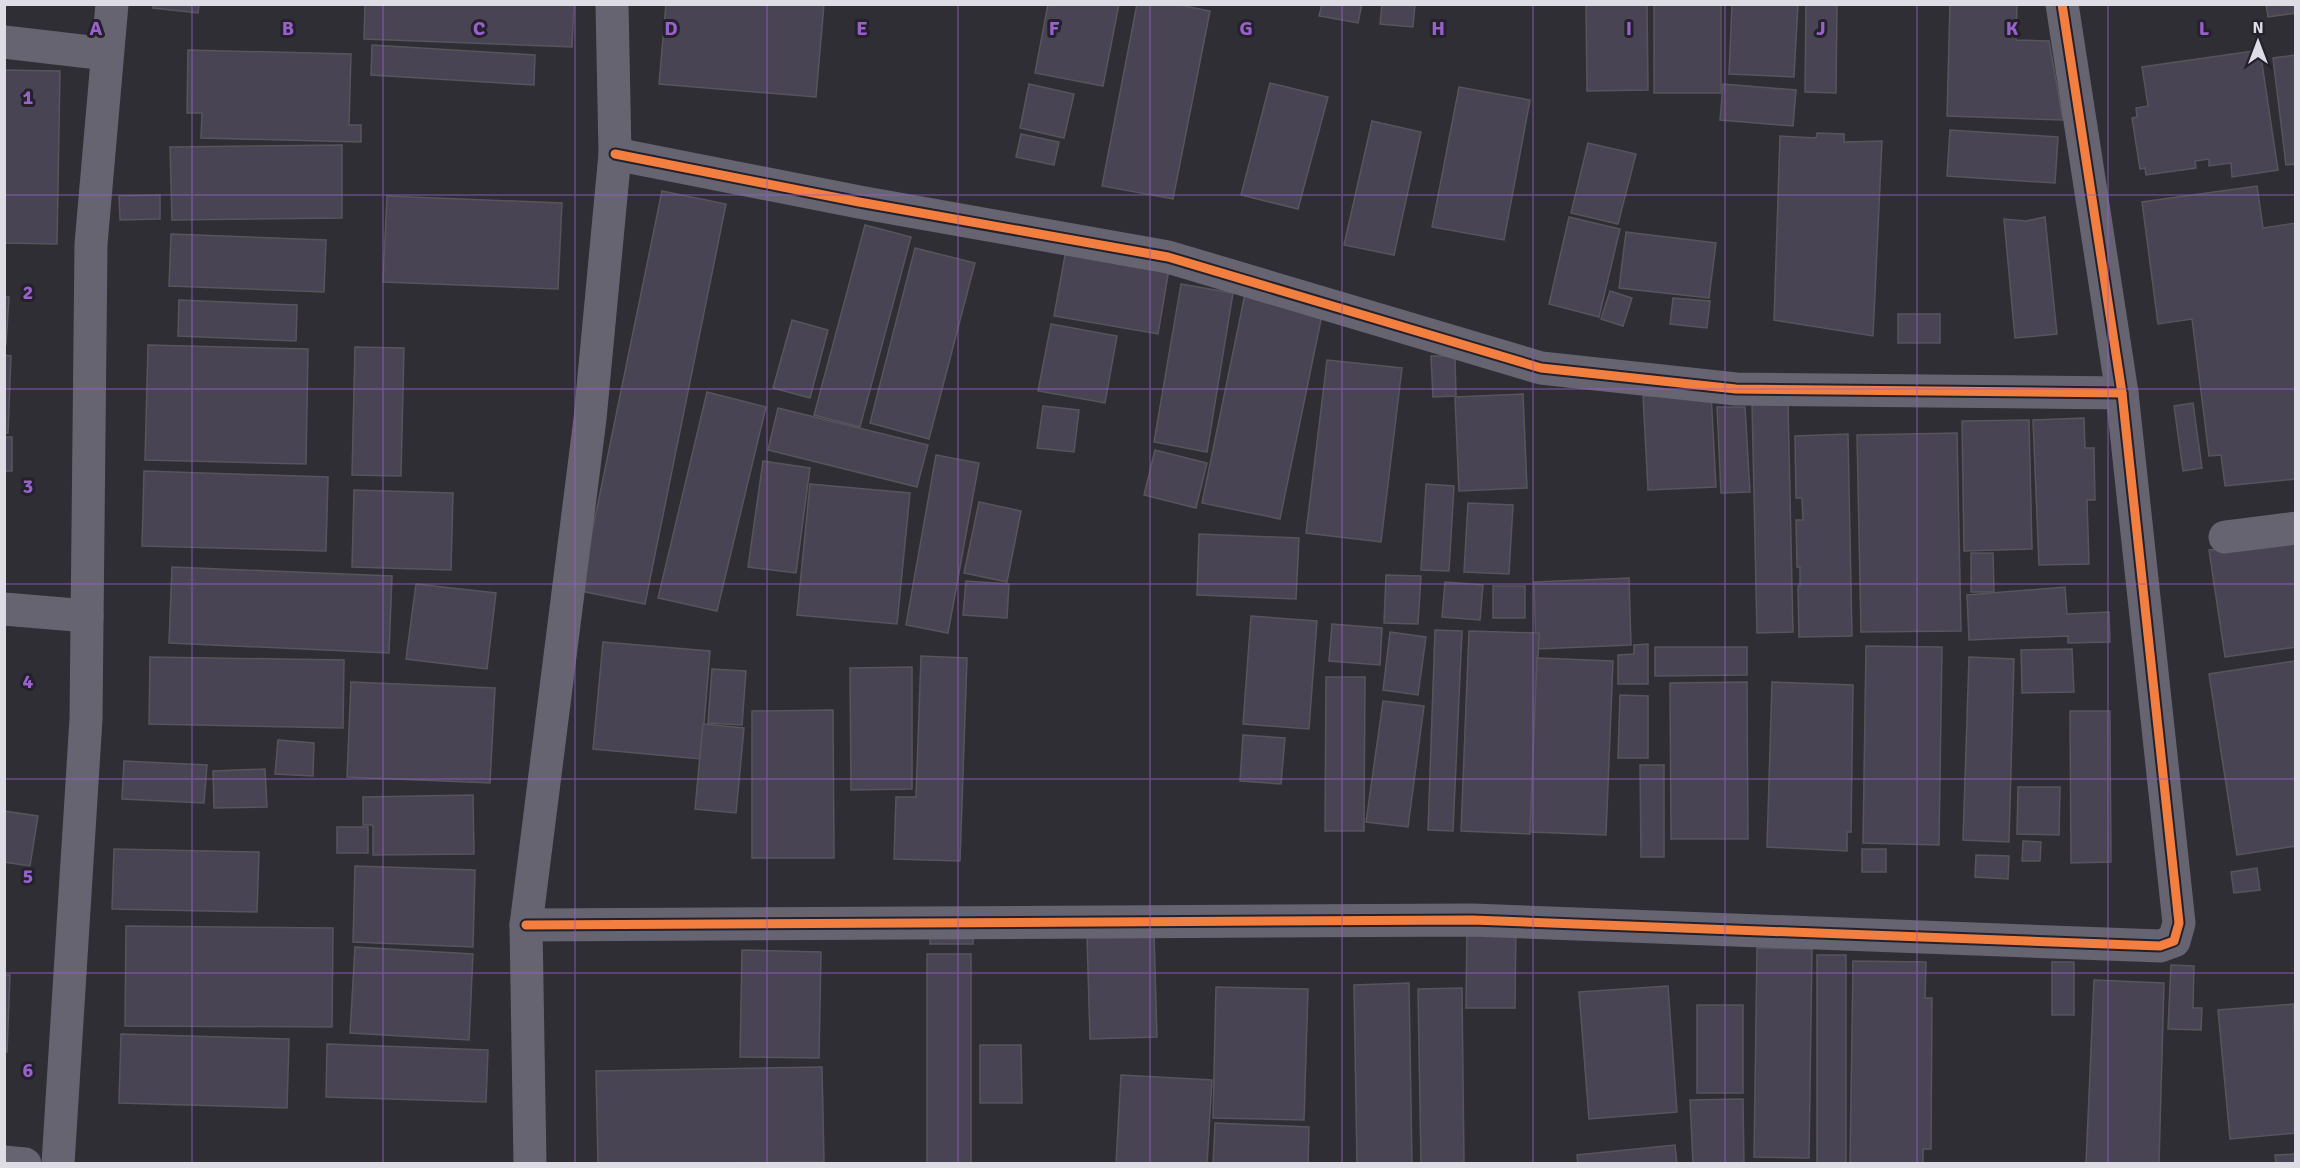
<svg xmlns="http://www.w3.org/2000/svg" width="2300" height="1168" font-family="Signika,sans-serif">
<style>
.building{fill:#494454;stroke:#56555b;stroke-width:1.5}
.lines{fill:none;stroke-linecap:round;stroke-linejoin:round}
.minor{stroke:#676472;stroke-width:33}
.cycleway-casing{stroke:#24212d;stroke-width:13}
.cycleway{stroke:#f27e40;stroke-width:9}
.grid{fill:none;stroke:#9961ca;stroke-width:1.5;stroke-opacity:0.55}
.grid-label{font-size:20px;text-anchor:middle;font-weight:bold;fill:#9961ca;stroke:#24212d;stroke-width:6;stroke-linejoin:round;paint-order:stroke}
</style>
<rect width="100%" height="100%" fill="#2f2e34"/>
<!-- building -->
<g class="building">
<polygon points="153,4 199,4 198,13 153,8"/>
<polygon points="365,4 574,4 572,47 364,39"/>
<polygon points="666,4 824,4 816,97 659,84"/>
<polygon points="1048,4 1119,4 1103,86 1035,73"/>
<polygon points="1137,4 1175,4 1210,11 1173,199 1102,186"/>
<polygon points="1322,4 1362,4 1358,23 1319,16"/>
<polygon points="1382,4 1415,4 1413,27 1380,24"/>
<polygon points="1586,4 1647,4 1648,90 1587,91"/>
<rect x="1654" y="4" width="67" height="89"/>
<polygon points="1732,4 1798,4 1794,77 1729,74"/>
<polygon points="1806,4 1837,4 1836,93 1805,92"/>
<polygon points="1950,4 2017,4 2016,40 2049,41 2063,120 1947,116"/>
<polygon points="2266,4 2296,4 2296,13 2268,17"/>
<polygon points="372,45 535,55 534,85 371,75"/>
<polygon points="188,50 351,54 349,125 361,125 361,142 201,138 202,113 187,113"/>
<polygon points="2260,50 2278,170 2232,177 2231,163 2209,166 2209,159 2195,161 2196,168 2146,175 2145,168 2140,169 2132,118 2137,117 2136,108 2148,106 2142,67"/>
<polygon points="2296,55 2296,164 2286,165 2273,58"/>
<polygon points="4,70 60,71 57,244 4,243"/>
<polygon points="1270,83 1328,97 1298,209 1241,195"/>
<polygon points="1029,84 1074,94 1064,138 1020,128"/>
<polygon points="1723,84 1796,90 1793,126 1720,120"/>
<polygon points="1459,87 1530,100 1504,240 1432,227"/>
<polygon points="1372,121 1421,132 1394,255 1344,245"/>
<polygon points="1950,130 2058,137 2055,183 1947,176"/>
<polygon points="1817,133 1844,134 1844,142 1882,141 1873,336 1774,320 1780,136 1816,138"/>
<polygon points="1021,134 1059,142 1054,165 1016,157"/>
<polygon points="1588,143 1636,154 1618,224 1571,213"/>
<polygon points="342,145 342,218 172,220 170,147"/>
<polygon points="2257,186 2263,228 2296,223 2296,479 2225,486 2221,455 2209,456 2192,319 2158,324 2142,202"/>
<polygon points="662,191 726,204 645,604 580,591"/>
<polygon points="160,195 160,219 120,220 119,196"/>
<polygon points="387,196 562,203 558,289 383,282"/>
<polygon points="1569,217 1620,229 1599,317 1549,304"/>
<polygon points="2045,217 2057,334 2015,338 2004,219 2026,221"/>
<polygon points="865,225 911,237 860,427 814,415"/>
<polygon points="1626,232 1716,243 1709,298 1619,288"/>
<polygon points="171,234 326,240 324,292 169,286"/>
<polygon points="915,248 975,263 929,439 870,423"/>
<polygon points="1066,250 1169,269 1158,334 1054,316"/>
<polygon points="1181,284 1233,293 1207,452 1154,442"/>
<polygon points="1610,291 1632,298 1623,326 1601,319"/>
<polygon points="1245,294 1323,310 1280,519 1202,503"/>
<polygon points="4,297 9,297 6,344 4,344"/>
<polygon points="1673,298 1710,301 1707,328 1670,324"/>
<polygon points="179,300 297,305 296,341 178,336"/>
<rect x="1898" y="314" width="42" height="29"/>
<polygon points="792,320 828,330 810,398 773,388"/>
<polygon points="1051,324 1117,336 1105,403 1038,391"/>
<polygon points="148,345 308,349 306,464 145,460"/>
<polygon points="355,347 404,348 401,476 352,475"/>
<polygon points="4,355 11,356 8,433 4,433"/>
<polygon points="1431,356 1455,356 1456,396 1433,397"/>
<polygon points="1327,360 1402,368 1381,542 1306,533"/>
<polygon points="707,392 766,407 717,611 658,598"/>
<polygon points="1711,393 1716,487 1648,490 1643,396"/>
<polygon points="1523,394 1527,488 1459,491 1455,397"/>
<polygon points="1788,402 1793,632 1757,633 1752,403"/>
<polygon points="2193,403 2202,468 2183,471 2174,406"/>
<polygon points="1043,406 1079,410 1074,452 1037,448"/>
<polygon points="1717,407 1745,407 1750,492 1721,493"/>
<polygon points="778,408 928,445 917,487 768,450"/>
<polygon points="2084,418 2085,448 2094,448 2095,500 2087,500 2089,564 2039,565 2033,420"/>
<polygon points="2029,420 2032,549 1964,551 1962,421"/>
<polygon points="1957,433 1961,631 1861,632 1857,435"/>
<polygon points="1848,434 1852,636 1799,637 1798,586 1800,586 1800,567 1797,567 1796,520 1803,520 1802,498 1796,498 1795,436"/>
<rect x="4" y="437" width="8" height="34"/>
<polygon points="1155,450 1207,463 1196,508 1144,495"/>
<polygon points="936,455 979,463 948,633 906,625"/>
<polygon points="763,461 810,468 796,573 748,567"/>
<polygon points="144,471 328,477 326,551 142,546"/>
<polygon points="810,484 910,493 897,624 797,615"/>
<polygon points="1426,484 1454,486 1449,571 1421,570"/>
<polygon points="354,490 453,493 451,570 352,567"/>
<polygon points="979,502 1021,511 1007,582 964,573"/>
<polygon points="1468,503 1513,505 1509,574 1464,572"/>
<polygon points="1199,534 1299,538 1296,599 1197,595"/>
<polygon points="2296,542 2296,647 2225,657 2209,550"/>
<polygon points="1971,553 1993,553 1994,592 1971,592"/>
<polygon points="172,567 392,576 389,653 169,643"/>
<polygon points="1386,575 1421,576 1418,624 1384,623"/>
<polygon points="1629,578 1631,645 1536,649 1534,582"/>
<polygon points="966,581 1009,584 1007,618 963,615"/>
<polygon points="1445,582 1483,585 1480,620 1442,617"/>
<polygon points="416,584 496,593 487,669 406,659"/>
<rect x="1493" y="586" width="32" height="32"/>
<polygon points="2065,587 2067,614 2109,612 2110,642 2068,643 2068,636 1969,640 1967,595"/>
<polygon points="1251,616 1317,621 1309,729 1243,724"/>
<polygon points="1332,624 1382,628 1380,665 1329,661"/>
<polygon points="1435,630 1462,631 1453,831 1428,830"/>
<polygon points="1469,631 1539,633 1530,834 1461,831"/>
<polygon points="1390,632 1426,637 1418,695 1383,690"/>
<polygon points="603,642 710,651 701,759 593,749"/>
<polygon points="1648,644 1648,684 1618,684 1618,655 1634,654 1634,645"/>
<polygon points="1866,646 1942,647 1939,845 1863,843"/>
<polygon points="1655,647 1747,647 1747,675 1655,676"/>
<polygon points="2072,649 2074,692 2022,693 2021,650"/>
<polygon points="921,656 967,658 960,861 894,859 896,797 916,797"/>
<polygon points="150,657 344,660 343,728 149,724"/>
<polygon points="1969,657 2014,659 2009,842 1963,840"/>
<polygon points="1537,658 1613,661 1606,835 1530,832"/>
<polygon points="2295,661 2296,846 2237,855 2209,674"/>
<polygon points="912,667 912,789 851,790 850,668"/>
<polygon points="712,669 746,671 742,725 708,723"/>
<polygon points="1326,677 1365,677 1364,831 1325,831"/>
<polygon points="351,682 495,688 490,783 347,777"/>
<polygon points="1747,682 1748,839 1671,839 1670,683"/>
<polygon points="1772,682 1853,685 1851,832 1847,832 1847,851 1767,847"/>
<polygon points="1620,695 1648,696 1648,758 1618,758"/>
<polygon points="1383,701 1424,706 1408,827 1366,822"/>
<polygon points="833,710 834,858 752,858 752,711"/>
<polygon points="2070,711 2110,711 2111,862 2071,863"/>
<polygon points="703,724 744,728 736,813 695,809"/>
<polygon points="1243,735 1285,738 1281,784 1240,781"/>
<polygon points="278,740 314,743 313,776 275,774"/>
<polygon points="124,761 207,765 204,803 122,799"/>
<polygon points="1640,765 1664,765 1664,857 1641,857"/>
<polygon points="265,769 267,807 214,808 213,771"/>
<polygon points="2018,787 2060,787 2059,835 2017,834"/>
<polygon points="473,795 474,854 373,855 373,825 363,825 363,797"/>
<polygon points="4,811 38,816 30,866 4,862"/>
<rect x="337" y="827" width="31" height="26"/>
<polygon points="2023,841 2041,842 2040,861 2022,861"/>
<polygon points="114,849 259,852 257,912 112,909"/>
<rect x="1862" y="849" width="24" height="23"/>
<polygon points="1976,855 2009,856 2008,879 1975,877"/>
<polygon points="355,866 475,870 473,947 353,942"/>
<polygon points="2257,868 2260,890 2234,893 2231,872"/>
<rect x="930" y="925" width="43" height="19"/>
<polygon points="1467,925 1516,925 1515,1008 1466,1008"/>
<polygon points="126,926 333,928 332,1027 125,1026"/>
<polygon points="1154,934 1157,1037 1090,1039 1087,936"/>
<polygon points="355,947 473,954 469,1040 350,1033"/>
<polygon points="1757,948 1812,949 1809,1158 1754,1157"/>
<polygon points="742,950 821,952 819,1058 740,1057"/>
<rect x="927" y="954" width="44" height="210"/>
<rect x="1817" y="955" width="29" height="209"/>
<polygon points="1853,961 1926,962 1925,998 1932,998 1931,1149 1923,1149 1923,1164 1850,1164"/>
<rect x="2052" y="962" width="22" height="53"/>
<polygon points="2171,965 2194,966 2193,1008 2202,1008 2201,1030 2168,1029"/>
<polygon points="4,975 10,975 7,1052 4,1052"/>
<polygon points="2094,980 2164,983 2159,1164 2086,1164"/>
<polygon points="1409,983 1412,1164 1357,1164 1354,985"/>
<polygon points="1668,986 1677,1112 1589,1119 1579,992"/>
<polygon points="1216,987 1308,989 1304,1120 1213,1118"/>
<polygon points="1462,988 1464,1164 1421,1164 1418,989"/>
<polygon points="2294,1004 2296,1133 2230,1139 2218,1010"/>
<rect x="1697" y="1005" width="46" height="88"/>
<polygon points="121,1034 289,1039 287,1108 119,1103"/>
<polygon points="327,1044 488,1050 486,1102 326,1097"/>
<polygon points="980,1045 1021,1045 1022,1103 980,1103"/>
<polygon points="822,1067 824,1162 598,1164 596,1071"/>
<polygon points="1121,1075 1212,1080 1207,1164 1116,1164"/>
<polygon points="1743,1099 1744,1164 1693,1164 1690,1100"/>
<polygon points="1215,1123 1309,1127 1308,1164 1213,1164"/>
<polygon points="1675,1145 1677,1164 1578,1164 1577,1155"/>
<polygon points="2296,1154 2296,1164 2276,1164 2275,1155"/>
</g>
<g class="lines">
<!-- minor -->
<g class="minor">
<polyline points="4,42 107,54"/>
<polyline points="615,154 859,202 1168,257 1541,368 1736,389 2122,393"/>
<polyline points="2225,537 2296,528"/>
<polyline points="4,609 87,616"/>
<polyline points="526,925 1472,920 2160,946 2174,941 2179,923 2122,393 2062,4"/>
<polyline points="4,1162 25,1164"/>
<polyline points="58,1164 86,719 91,244 112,4"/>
<polyline points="530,1164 526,925 590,419 615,154 612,4"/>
</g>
<!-- cycleway casing -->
<g class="cycleway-casing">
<g id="cycleway">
<polyline points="615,154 859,202 1168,257 1541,368 1736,389 2122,393"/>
<polyline points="526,925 1472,920 2160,946 2174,941 2179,923 2122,393 2062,4"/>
</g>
</g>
<!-- cycleway -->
<use href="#cycleway" class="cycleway"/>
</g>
<!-- grid -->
<path class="grid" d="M192,4V1164M383,4V1164M575,4V1164M767,4V1164M958,4V1164M1150,4V1164M1342,4V1164M1533,4V1164M1725,4V1164M1917,4V1164M2108,4V1164M4,195H2296M4,389H2296M4,584H2296M4,779H2296M4,973H2296"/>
<g class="grid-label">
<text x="96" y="35">A</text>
<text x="288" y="35">B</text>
<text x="479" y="35">C</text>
<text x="671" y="35">D</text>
<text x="862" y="35">E</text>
<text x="1054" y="35">F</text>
<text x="1246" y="35">G</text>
<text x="1438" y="35">H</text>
<text x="1629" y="35">I</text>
<text x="1821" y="35">J</text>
<text x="2012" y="35">K</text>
<text x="2204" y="35">L</text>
<text x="28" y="104">1</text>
<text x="28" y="299">2</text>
<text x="28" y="493">3</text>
<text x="28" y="688">4</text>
<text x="28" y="883">5</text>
<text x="28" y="1077">6</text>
</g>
<!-- border -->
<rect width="2300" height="1168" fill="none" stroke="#dedde5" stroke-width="12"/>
<!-- north arrow -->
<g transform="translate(2258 42)" stroke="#24212d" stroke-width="4.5" paint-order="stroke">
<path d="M0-4.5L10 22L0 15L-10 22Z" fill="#dedde5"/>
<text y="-9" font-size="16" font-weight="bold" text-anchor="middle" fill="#dedde5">N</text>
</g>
</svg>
